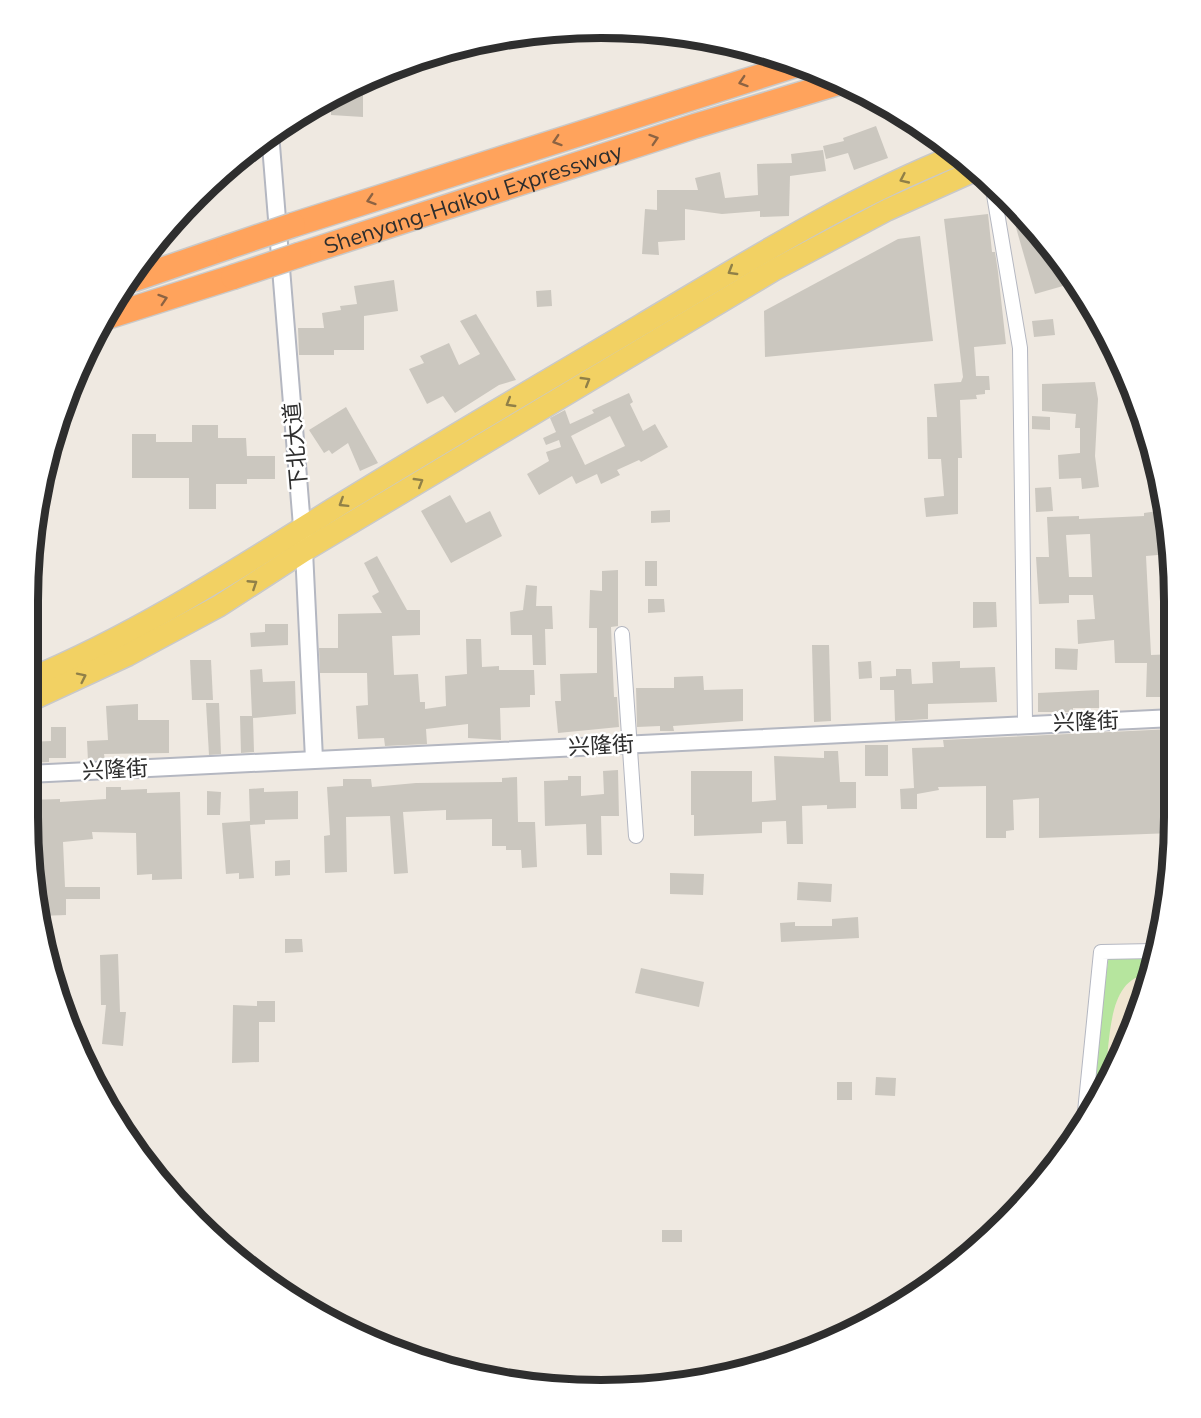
<svg xmlns="http://www.w3.org/2000/svg" width="1201" height="1418" font-family="Mulish,'Noto Sans SC',sans-serif">
<style>
.education{fill:#f0e6d1}
.green{fill:#b6e59e}
.pitch{fill:#c9ec9a}
.building{fill:#cbc7bf;fill-rule:evenodd}
.lines{fill:none;stroke-linecap:round;stroke-linejoin:round}
.minor-casing{stroke:#b4b7c1;stroke-width:16}
.tertiary-casing{stroke:#b4b7c1;stroke-width:20}
.primary-casing{stroke:#c9c9c9;stroke-width:24}
.motorway-casing{stroke:#c9c9c9;stroke-width:27}
.minor{stroke:#fff;stroke-width:14}
.tertiary{stroke:#fff;stroke-width:16}
.primary{stroke:#f2d163;stroke-width:21}
.motorway{stroke:#ffa35c;stroke-width:24}
.motorway-bridge-casing{stroke:#c9c9c9;stroke-width:27;stroke-linecap:butt}
.motorway-bridge{stroke:#ffa35c;stroke-width:24}
.oneway{stroke:#8c6343}
.oneway2{stroke:#908048}
.labels{text-anchor:middle;stroke-width:5;stroke-linejoin:round;paint-order:stroke}
.street-label{font-size:22px;fill:#2e2e2e;stroke:#fff}
.rim{fill:none;stroke:#2e2e2e;stroke-width:8}
</style>
<rect width="100%" height="100%" fill="#efe9e1"/>
<!-- education -->
<polygon class="education" points="1109,954 1153,954 1144,1002 1097,1104"/>
<!-- green -->
<path class="green" d="M1109,954H1153L1149,975C1101,976 1112,1062 1102,1094C1099,1103 1093,1111 1087,1118Z"/>
<!-- pitch -->
<path class="pitch" d="M1141,1007L1106,1085C1106,1053 1119,1029 1141,1007Z"/>
<!-- building -->
<g class="building">
<polygon points="363,87 363,117 331,115 331,97 349,88"/>
<polygon points="876,126 888,158 854,170 848,153 826,159 823,146 844,141 843,138"/>
<polygon points="823,150 826,171 790,176 789,216 760,217 760,211 722,214 685,209 685,240 658,242 659,255 642,254 645,209 657,210 657,190 698,190 695,178 720,172 725,198 758,195 757,164 792,163 791,154"/>
<polygon points="1007,196 1077,282 1035,294"/>
<polygon points="988,214 992,252 995,252 998,272 1006,344 974,347 976,376 989,376 990,390 985,390 985,394 976,395 977,399 960,400 962,458 958,458 958,514 926,517 924,498 944,496 941,459 928,459 927,417 937,417 934,384 961,382 963,377 944,219"/>
<polygon points="920,236 933,341 765,357 764,311 898,239"/>
<polygon points="394,280 398,311 364,316 364,350 334,350 334,355 299,355 298,328 324,328 322,313 341,310 340,306 357,304 354,286"/>
<polygon points="551,290 552,306 537,307 536,291"/>
<polygon points="476,314 516,380 499,385 455,413 443,396 427,404 409,369 424,363 420,356 449,343 459,365 480,354 460,321"/>
<polygon points="1053,319 1055,335 1034,337 1032,321"/>
<polygon points="1095,382 1098,399 1095,456 1099,487 1082,489 1081,478 1059,479 1058,455 1080,453 1080,428 1075,428 1076,414 1042,411 1042,384"/>
<path d="M629,393L633,402L630,404L643,431L655,424L668,447L641,462L639,460L617,470L620,475L601,484L597,474L576,484L572,476L539,495L527,474L549,461L546,452L561,447L559,440L546,445L543,438L556,432L550,418L565,410L570,424L594,413L592,410ZM610,416L625,446L585,465L571,436Z"/>
<polygon points="346,407 378,463 360,471 348,443 332,454 329,450 324,453 309,430"/>
<polygon points="1032,416 1050,417 1050,430 1032,429"/>
<polygon points="192,425 218,425 218,438 246,438 247,456 275,456 275,479 247,479 247,484 216,484 216,509 189,509 189,478 132,478 132,434 156,434 156,442 192,442"/>
<polygon points="1051,487 1053,511 1036,512 1035,488"/>
<polygon points="450,495 466,523 490,511 502,536 451,563 421,511"/>
<polygon points="670,510 670,522 651,523 651,511"/>
<path d="M1165,510L1169,554L1146,556L1151,655L1174,654V697H1146L1147,663H1115L1114,640L1078,644L1077,620L1095,619L1093,595H1069V603L1039,604L1036,557H1049L1047,517L1079,516V519L1144,516V513ZM1090,534L1092,577H1069L1066,535Z"/>
<polygon points="377,556 407,610 420,610 420,635 392,636 394,675 418,674 420,702 425,702 425,709 446,706 445,676 467,674 466,639 481,639 482,667 499,666 499,670 534,670 535,695 530,695 530,707 500,708 501,740 468,738 468,724 426,729 427,744 385,746 384,738 358,739 356,706 368,705 367,673 320,673 319,648 338,648 338,614 382,613 372,596 379,592 364,563"/>
<rect x="645" y="561" width="12" height="25"/>
<polygon points="618,570 618,626 611,627 614,697 617,697 619,727 558,733 555,701 561,701 560,674 597,673 597,628 589,628 590,590 602,591 602,571"/>
<polygon points="526,585 537,586 536,606 552,606 553,629 545,629 546,665 533,665 532,635 511,635 510,612 523,610"/>
<polygon points="648,599 664,599 665,612 648,613"/>
<polygon points="973,602 996,602 997,627 973,628"/>
<polygon points="265,624 288,624 288,645 251,647 250,633 265,632"/>
<polygon points="812,645 829,645 831,721 814,722"/>
<polygon points="1055,648 1078,649 1077,670 1055,669"/>
<polygon points="190,660 211,660 213,700 192,700"/>
<polygon points="871,661 872,678 859,679 858,662"/>
<polygon points="960,661 960,668 995,667 997,702 928,704 928,719 895,721 894,690 880,690 880,677 896,676 896,669 911,669 912,684 933,683 932,662"/>
<polygon points="262,669 263,682 295,681 296,714 253,718 254,752 241,753 240,716 252,716 250,670"/>
<polygon points="703,676 704,690 743,689 743,721 673,726 674,731 660,731 660,726 637,727 636,688 674,688 674,677"/>
<polygon points="1099,690 1099,708 1073,708 1073,712 1038,712 1038,693"/>
<polygon points="206,703 219,703 221,754 209,755"/>
<polygon points="138,704 138,720 169,720 169,753 104,754 105,760 88,761 87,741 108,740 106,706"/>
<polygon points="51,727 66,727 66,758 49,758 49,762 28,763 28,742 51,741"/>
<polygon points="1172,729 1173,833 1039,838 1039,798 1013,800 1014,830 1006,831 1006,838 986,838 986,786 938,787 939,790 917,794 917,809 901,809 900,789 914,788 912,748 944,747 943,740"/>
<rect x="865" y="745" width="23" height="31"/>
<polygon points="824,751 838,751 840,782 856,782 856,808 827,809 827,805 802,806 803,844 787,844 786,821 762,822 762,833 694,836 694,815 691,815 691,771 752,771 752,802 776,800 774,756 824,758"/>
<polygon points="618,770 619,816 601,816 602,855 587,855 586,824 545,826 544,781 568,780 568,776 581,776 581,796 604,794 603,771"/>
<polygon points="517,777 518,822 535,822 537,867 522,868 521,850 506,850 506,846 492,846 492,819 446,820 446,810 403,812 408,873 394,874 390,816 346,817 347,872 325,873 324,836 330,835 327,787 343,786 343,779 371,779 372,787 416,783 502,782 502,778"/>
<polygon points="106,787 121,787 121,790 147,789 147,793 180,792 182,879 152,880 152,874 137,875 136,833 92,832 93,839 63,842 65,887 100,887 100,899 66,899 66,915 40,916 27,818 27,800 60,799 60,802 106,799"/>
<polygon points="264,788 264,792 298,791 298,819 265,820 265,824 250,825 254,878 239,879 239,873 226,874 222,823 250,821 249,789"/>
<polygon points="207,791 221,792 220,815 207,815"/>
<polygon points="290,860 290,875 275,876 275,861"/>
<polygon points="670,873 704,874 703,895 670,894"/>
<polygon points="798,882 832,884 831,902 797,900"/>
<polygon points="858,917 859,938 781,942 780,923 795,922 795,926 832,926 832,919"/>
<polygon points="285,939 302,939 303,952 285,953"/>
<polygon points="118,954 120,1012 126,1012 123,1046 102,1044 106,1005 101,1005 100,955"/>
<polygon points="641,968 704,982 699,1007 635,993"/>
<polygon points="257,1001 275,1001 275,1022 259,1022 259,1062 232,1063 233,1005 257,1006"/>
<polygon points="876,1077 896,1078 895,1096 875,1095"/>
<rect x="837" y="1082" width="15" height="18"/>
<rect x="662" y="1230" width="20" height="12"/>
</g>
<g class="lines">
<!-- minor casing -->
<g class="minor-casing">
<g id="minor">
<polyline points="992,183 1020,348 1025,723"/>
<polyline points="622,634 636,836"/>
<polyline points="1084,1122 1101,952 1154,951"/>
</g>
</g>
<!-- tertiary casing -->
<g class="tertiary-casing">
<g id="tertiary">
<polyline points="270,133 304,551 314,759"/>
<polyline points="28,774 1173,718"/>
</g>
</g>
<!-- primary casing -->
<g class="primary-casing">
<g id="primary">
<path d="M29,679C137,634 234,571 333,509C435,446 538,386 641,325C744,264 846,199 957,155"/>
<polyline points="29,701 128,655 219,606 304,551 774,270 887,210 976,170"/>
</g>
</g>
<!-- motorway casing -->
<g class="motorway-casing">
<g id="motorway">
<polyline points="293,225 799,64"/>
<path id="s1" d="M299,255L695,126L841,82"/>
<polyline points="135,279 228,247"/>
<polyline points="107,317 233,277"/>
</g>
</g>
<!-- minor -->
<use href="#minor" class="minor"/>
<!-- tertiary -->
<use href="#tertiary" class="tertiary"/>
<!-- primary -->
<use href="#primary" class="primary"/>
<!-- motorway -->
<use href="#motorway" class="motorway"/>
<!-- motorway-bridge casing -->
<g class="motorway-bridge-casing">
<g id="motorway-bridge">
<polyline points="228,247 293,225"/>
<polyline points="233,277 299,255"/>
</g>
</g>
<!-- motorway-bridge -->
<use href="#motorway-bridge" class="motorway-bridge"/>
</g>
<!-- one-way arrows -->
<defs><path id="oneway-chevron" d="M-2-3.5L2.5 0L-2 3.5" fill="none" stroke-width="1.6" stroke-linecap="round" stroke-linejoin="round" transform="scale(1.5)"/></defs>
<g class="oneway">
<use href="#oneway-chevron" transform="translate(743 82) rotate(162)"/>
<use href="#oneway-chevron" transform="translate(654 139) rotate(-18)"/>
<use href="#oneway-chevron" transform="translate(557 141) rotate(162)"/>
<use href="#oneway-chevron" transform="translate(371 200) rotate(162)"/>
<use href="#oneway-chevron" transform="translate(163 299) rotate(-18)"/>
</g>
<g class="oneway2">
<use href="#oneway-chevron" transform="translate(904 179) rotate(155)"/>
<use href="#oneway-chevron" transform="translate(732 271) rotate(149)"/>
<use href="#oneway-chevron" transform="translate(586 381) rotate(-31)"/>
<use href="#oneway-chevron" transform="translate(510 403) rotate(149)"/>
<use href="#oneway-chevron" transform="translate(419 482) rotate(-31)"/>
<use href="#oneway-chevron" transform="translate(343 503) rotate(148)"/>
<use href="#oneway-chevron" transform="translate(253 584) rotate(-33)"/>
<use href="#oneway-chevron" transform="translate(82 677) rotate(-26)"/>
</g>
<g class="labels">
<!-- street labels -->
<g class="street-label">
<text dy="8" stroke="none"><textPath href="#s1" startOffset="183">Shenyang-Haikou Expressway</textPath></text>
<text transform="translate(295 446) rotate(-95)" y="8">下北大道</text>
<text transform="translate(1086 721) rotate(-2)" y="8">兴隆街</text>
<text transform="translate(601 745) rotate(-3)" y="8">兴隆街</text>
<text transform="translate(115 769) rotate(-3)" y="8">兴隆街</text>
</g>
</g>
<!-- crop -->
<path d="M0 0H1201V1418H0ZM601 38H601A563 563 0 0 1 1164 601V817A563 563 0 0 1 601 1380H601A563 563 0 0 1 38 817V601A563 563 0 0 1 601 38Z" fill="#fff" fill-rule="evenodd"/>
<path class="rim" d="M601 38H601A563 563 0 0 1 1164 601V817A563 563 0 0 1 601 1380H601A563 563 0 0 1 38 817V601A563 563 0 0 1 601 38Z"/>
</svg>
